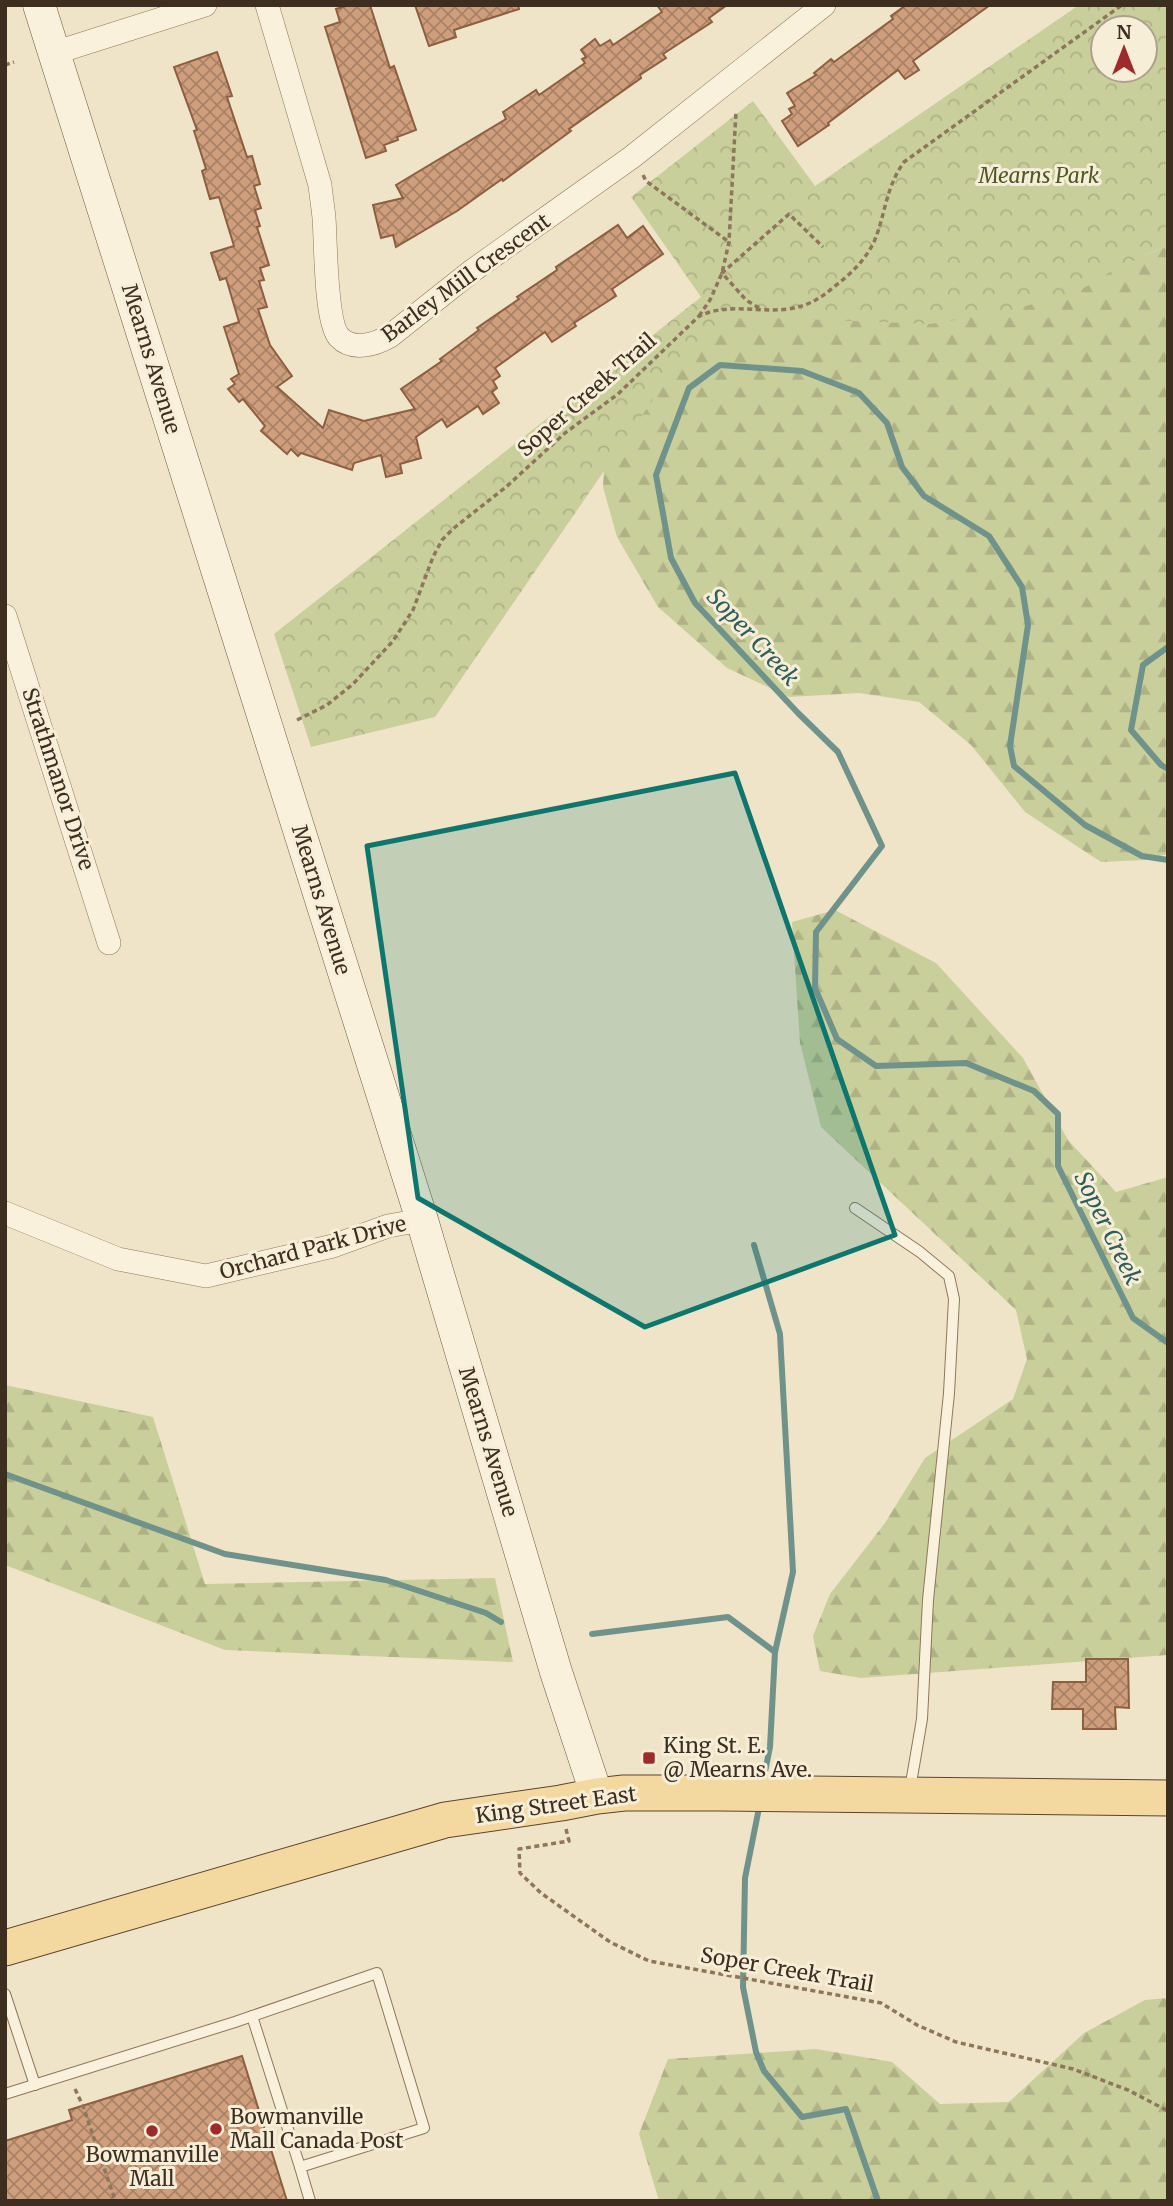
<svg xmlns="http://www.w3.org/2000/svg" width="1173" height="2206" font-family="Merriweather,serif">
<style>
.forest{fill:url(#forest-firs)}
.park{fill:url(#park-crowns);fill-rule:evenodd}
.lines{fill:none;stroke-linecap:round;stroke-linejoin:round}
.stream{stroke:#6f938a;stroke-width:6}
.building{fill:url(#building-cross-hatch);stroke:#8d5f41;stroke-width:2}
.lane-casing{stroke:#8d765c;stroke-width:12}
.street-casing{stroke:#8d765c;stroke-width:24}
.secondary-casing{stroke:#6f573f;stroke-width:33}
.primary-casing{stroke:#5b4430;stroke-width:37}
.path{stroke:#8d765c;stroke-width:3.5;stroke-dasharray:5 3.5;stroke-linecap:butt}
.lane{stroke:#faf1dc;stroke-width:10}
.street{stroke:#faf1dc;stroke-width:23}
.secondary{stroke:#faf1dc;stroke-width:32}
.primary{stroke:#f3d9a0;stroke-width:35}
.marked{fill:#0f766e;fill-opacity:0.2;stroke:#0f766e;stroke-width:5;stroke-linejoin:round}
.poi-dot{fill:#9e2a2b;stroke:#f7eed8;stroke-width:2.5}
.labels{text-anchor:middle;stroke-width:6;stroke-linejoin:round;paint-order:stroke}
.park-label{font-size:21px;font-style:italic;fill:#4d5a26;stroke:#f7eed8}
.street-label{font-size:21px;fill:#3d2e20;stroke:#f7eed8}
.poi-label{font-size:21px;fill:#3d2e20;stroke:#f7eed8;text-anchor:start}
.water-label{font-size:23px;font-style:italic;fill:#2f5d5a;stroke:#f7eed8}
</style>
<defs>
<pattern id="forest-firs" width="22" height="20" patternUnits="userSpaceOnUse" patternTransform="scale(1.75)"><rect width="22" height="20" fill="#c9cf9b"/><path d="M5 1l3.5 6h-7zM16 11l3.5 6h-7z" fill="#aeb285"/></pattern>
<pattern id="park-crowns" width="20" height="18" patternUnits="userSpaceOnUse" patternTransform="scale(1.75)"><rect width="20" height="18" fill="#c9cf9b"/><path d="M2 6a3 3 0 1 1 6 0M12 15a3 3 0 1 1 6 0" fill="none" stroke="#aeb285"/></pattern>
<pattern id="building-cross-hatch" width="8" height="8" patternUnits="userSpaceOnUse" patternTransform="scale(1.75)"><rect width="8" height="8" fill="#cf9f7d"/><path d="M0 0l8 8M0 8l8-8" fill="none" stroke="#a98266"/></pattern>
</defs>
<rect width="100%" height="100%" fill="#f0e4c8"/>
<!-- forest -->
<g class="forest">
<polygon points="1168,246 1168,854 1145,860 1101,862 1025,812 971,745 919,702 859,693 789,697 727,668 658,607 617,537 603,487 605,442 706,329 730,313 1144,255"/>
<polygon points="835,910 936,963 1023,1058 1068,1140 1116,1192 1168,1177 1168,1655 861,1678 820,1671 813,1636 830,1594 885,1523 925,1458 1013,1399 1027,1359 1016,1310 821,1127 800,1043 792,922"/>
<polygon points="5,1385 153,1417 205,1584 495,1578 513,1662 225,1650 5,1565"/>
<polygon points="1168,1998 1168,2201 659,2201 639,2134 668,2059 816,2049 892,2062 940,2104 1009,2102 1084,2033 1145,2000"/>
</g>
<!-- park -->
<path class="park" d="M1079,5H1168V246L1144,255L1078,291L1005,312L930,324L750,317L725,321L706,332L659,391L435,717L311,747L274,634L701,297L631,197L753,101L815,186ZM1103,28H1145V70H1103Z"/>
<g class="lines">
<!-- stream -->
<g class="stream">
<polyline points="1168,647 1143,665 1131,730 1161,765 1168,769"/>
<polyline points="1168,860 1142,856 1085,825 1014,766 1010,746 1028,625 1022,587 989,536 924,496 902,467 887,423 859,393 802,371 720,365 689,388 656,475 671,558 695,603 798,713 838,752 882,846 816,932 815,988 837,1039 876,1066 966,1063 1034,1091 1058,1114 1058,1166 1133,1318 1168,1343"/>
<polyline points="754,1245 780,1334 793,1572 775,1652 770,1747 763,1782"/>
<polyline points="5,1474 225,1554 386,1580 486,1613 501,1622"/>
<polyline points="592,1634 728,1617 775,1652"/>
<polyline points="760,1803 745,1878 743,1987 756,2052 764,2071 802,2117 846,2109 878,2201"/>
</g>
</g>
<!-- building -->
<g class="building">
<polygon points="349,5 370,5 390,68 394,66 416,130 397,137 398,140 384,145 386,151 366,158 325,27 340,22 336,9"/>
<polygon points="415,5 518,5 519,9 454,30 456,37 429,46"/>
<polygon points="657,5 727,5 709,18 712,22 663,54 666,58 640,75 641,78 569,129 571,131 503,181 502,179 457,211 396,247 393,235 381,238 373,205 403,198 396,185 506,119 503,112 536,90 539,95 585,63 582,59 586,57 581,50 595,39 600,46 610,40 613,45 662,12"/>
<polygon points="906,5 990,5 913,61 919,70 905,79 898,70 828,123 829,125 798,146 782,121 792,114 789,109 795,106 787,93 816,75 814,73 831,59 834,62 893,19 891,16"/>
<polygon points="217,52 232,96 227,97 247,157 252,156 260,184 254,186 261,208 255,210 260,226 257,227 269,265 260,268 264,280 259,281 267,307 258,309 270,345 292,376 277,387 323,428 329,410 364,421 415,409 401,389 442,361 440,359 479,330 477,328 519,299 517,297 557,270 556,267 618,225 627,238 643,226 663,254 612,289 616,296 574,323 576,326 552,342 545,332 495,368 500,376 493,381 497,388 492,392 499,403 483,414 478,406 447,427 442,419 416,437 421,458 400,464 402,473 386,477 381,455 354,463 352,470 301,453 298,456 291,449 287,454 261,431 265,426 243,399 239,402 228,389 235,384 231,379 239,374 224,327 239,322 226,278 220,280 211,253 234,246 219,197 210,199 202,171 206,169 194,131 197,130 174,67"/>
<polygon points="1086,1659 1128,1659 1129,1708 1115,1707 1116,1729 1083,1729 1083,1709 1052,1709 1053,1682 1086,1682"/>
<polygon points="242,2056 287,2201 5,2201 5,2141 72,2120 69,2110"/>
</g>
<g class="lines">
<!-- lane casing -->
<g class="lane-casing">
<g id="lane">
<polyline points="855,1208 920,1252 949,1276 954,1299 949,1393 928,1600 922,1719 910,1789"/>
<polyline points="5,1994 35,2085"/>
<polyline points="252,2016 300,2167"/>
<polyline points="5,2094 235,2022 377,1973 424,2128 300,2167 310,2201"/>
</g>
</g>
<!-- street casing -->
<g class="street-casing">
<g id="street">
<path d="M267,5L320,185C321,196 323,207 324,218C326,242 325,321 339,337C353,352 376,344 390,336L472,271L632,157L824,5"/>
<polyline points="54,53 205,5"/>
<polyline points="5,616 109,943"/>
<polyline points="5,1213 118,1259 206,1276 333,1246 388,1226 422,1220"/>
</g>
</g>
<!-- secondary casing -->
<g class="secondary-casing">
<polyline id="secondary" points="39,5 422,1220 556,1672 597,1796"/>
</g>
<!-- primary casing -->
<g class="primary-casing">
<polyline id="primary" points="5,1948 445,1820 561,1803 597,1796 624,1793 719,1793 1168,1798"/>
</g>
<!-- path -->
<g class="path">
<polyline points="5,65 14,62"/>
<polyline points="643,175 646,181 729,242"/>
<polyline points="759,308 746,300 722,273 789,214 823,247"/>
<polyline points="699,316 710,300 722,273 729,242 736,111"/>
<path d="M297,720L327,705L353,684L393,641L413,610L433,557L442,540L454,528L506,487L565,433L618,394L698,317C725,302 758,313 788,309C808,306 820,299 835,286C851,274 865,260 874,242C886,213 885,189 904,162L1122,5"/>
<polyline points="566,1829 569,1841 519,1849 520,1873 541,1893 610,1942 649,1961 881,2003 917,2025 956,2042 1073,2069 1128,2090 1168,2111"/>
<polyline points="75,2089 83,2106 115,2200 112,2201"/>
</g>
<!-- lane -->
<use href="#lane" class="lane"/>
<!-- street -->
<use href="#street" class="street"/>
<!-- secondary -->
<use href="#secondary" class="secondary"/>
<!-- primary -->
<use href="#primary" class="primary"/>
</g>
<!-- marked area -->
<path class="marked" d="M735,773L895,1235L645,1327L418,1198L367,846Z"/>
<!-- markers -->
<g class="poi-dot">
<rect x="642" y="1751" width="14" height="14" rx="3.5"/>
<circle cx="216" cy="2129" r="7"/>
<circle cx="152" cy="2131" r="7"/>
</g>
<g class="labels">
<!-- park labels -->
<g class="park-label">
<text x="1039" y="183">Mearns Park</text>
</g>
<!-- street labels -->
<g class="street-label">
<text transform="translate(466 278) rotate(-36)" y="7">Barley Mill Crescent</text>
<text transform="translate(151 359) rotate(73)" y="7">Mearns Avenue</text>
<text transform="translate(587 395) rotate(-41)" y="7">Soper Creek Trail</text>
<text transform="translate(58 779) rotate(72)" y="7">Strathmanor Drive</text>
<text transform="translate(321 900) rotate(73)" y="7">Mearns Avenue</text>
<text transform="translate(313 1248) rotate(-15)" y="7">Orchard Park Drive</text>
<text transform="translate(488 1442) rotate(73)" y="7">Mearns Avenue</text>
<text transform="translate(556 1805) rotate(-8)" y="7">King Street East</text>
<text transform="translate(787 1970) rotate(10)" y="7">Soper Creek Trail</text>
</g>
<!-- poi labels -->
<g class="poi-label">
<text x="663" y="1753">King St. E.<tspan x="663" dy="24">@ Mearns Ave.</tspan></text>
<text x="230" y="2124">Bowmanville<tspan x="230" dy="24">Mall Canada Post</tspan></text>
<text x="152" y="2162" text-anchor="middle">Bowmanville<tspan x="152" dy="24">Mall</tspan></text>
</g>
<!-- water labels -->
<g class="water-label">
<text transform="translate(753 637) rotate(47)" y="8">Soper Creek</text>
<text transform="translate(1108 1228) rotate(64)" y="8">Soper Creek</text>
</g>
</g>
<!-- border -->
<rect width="1173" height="2206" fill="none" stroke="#3d2e20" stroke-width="14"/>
<!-- north arrow -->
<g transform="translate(1124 49)"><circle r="33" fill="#f7eed8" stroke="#ada18e" stroke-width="2"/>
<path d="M0-5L12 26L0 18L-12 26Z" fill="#9e2a2b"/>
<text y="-10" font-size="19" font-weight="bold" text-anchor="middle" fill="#3d2e20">N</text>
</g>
</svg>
